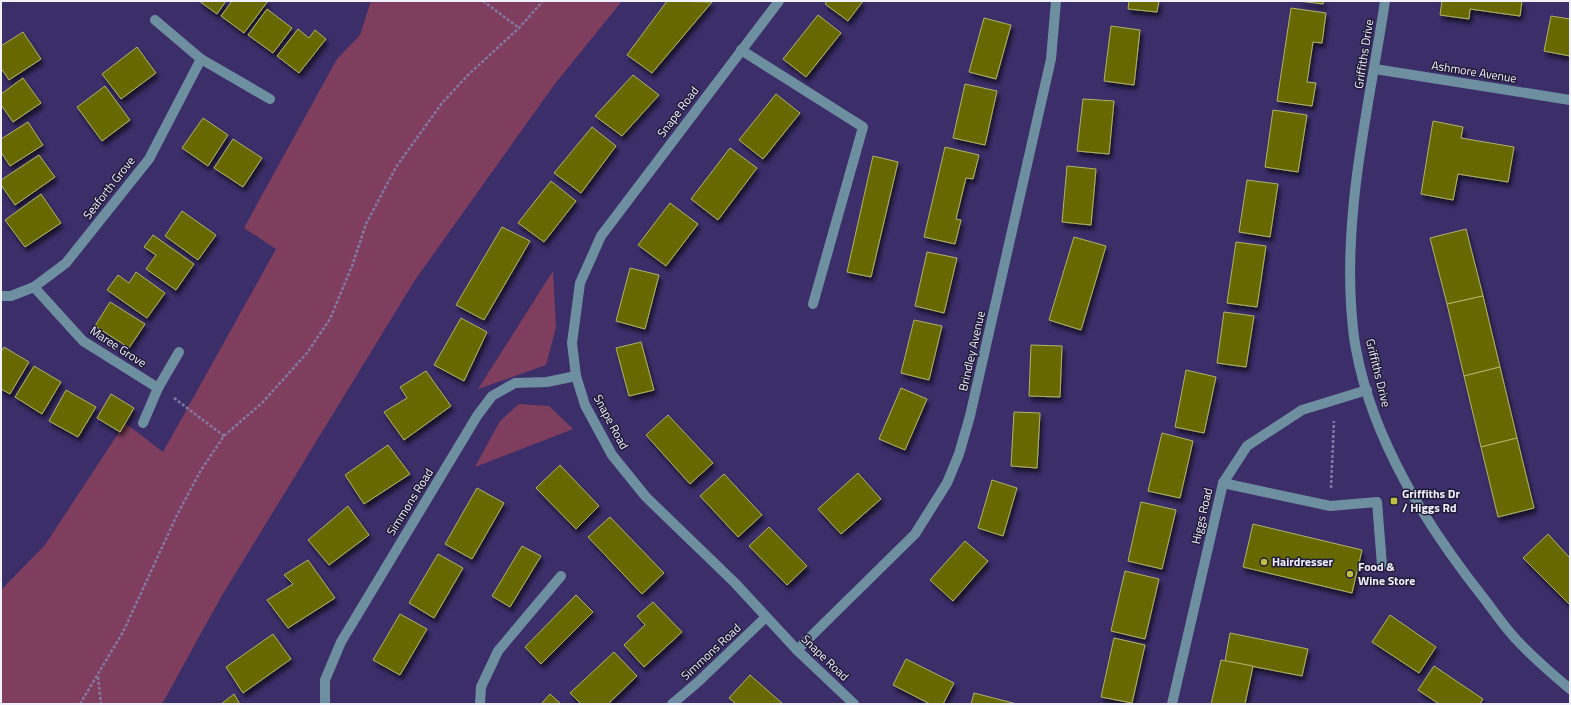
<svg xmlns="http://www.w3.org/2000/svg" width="1571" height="705" font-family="'Titillium Web',sans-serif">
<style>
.green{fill:#803e5f}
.building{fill:#676806;stroke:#b0b366;filter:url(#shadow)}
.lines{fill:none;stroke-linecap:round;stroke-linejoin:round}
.path{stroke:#827aa3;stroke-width:2.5;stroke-dasharray:3 2;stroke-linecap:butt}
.minor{stroke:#6e8fa0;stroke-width:10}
.poi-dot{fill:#bdbf43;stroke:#211c37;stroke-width:1.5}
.labels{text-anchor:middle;stroke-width:3;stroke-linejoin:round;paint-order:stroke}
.street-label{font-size:12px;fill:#f1f0ff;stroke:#211c37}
.poi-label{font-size:12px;font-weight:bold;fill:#f1f0ff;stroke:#211c37;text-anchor:start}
</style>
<defs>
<filter id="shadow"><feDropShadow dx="2.5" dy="4.5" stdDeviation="2" flood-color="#0009"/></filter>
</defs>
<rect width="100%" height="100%" fill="#3b2e69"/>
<!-- green -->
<g class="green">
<polygon points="371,1 622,1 554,85 415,280 221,597 162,704 1,704 1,590 45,545 125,423 163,452 276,249 244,228 337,59 360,35"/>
<polygon points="553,271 556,327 546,365 478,389"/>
<polygon points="519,404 549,406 573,429 475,467 500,421"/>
</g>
<!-- building -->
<g class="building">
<polygon points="199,1 226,1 217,14"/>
<polygon points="232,1 268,1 244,33 221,16"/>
<polygon points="667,1 712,2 652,73 627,55"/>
<polygon points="827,1 863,1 848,21 825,4"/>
<polygon points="1129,1 1159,1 1157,12 1128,9"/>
<polygon points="1299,1 1324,1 1323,4"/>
<polygon points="1442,1 1522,1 1520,16 1470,9 1469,19 1440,15"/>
<polygon points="1291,8 1326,13 1322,43 1313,42 1307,82 1316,83 1312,106 1277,101"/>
<polygon points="267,9 292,28 273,53 248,35"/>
<polygon points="818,15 841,33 806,77 783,59"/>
<polygon points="1551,16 1570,19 1570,56 1544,51"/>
<polygon points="984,18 1011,25 996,79 969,72"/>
<polygon points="1111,26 1140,30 1134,85 1104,81"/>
<polygon points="298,29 309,38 315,30 326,39 299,73 277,56"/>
<polygon points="23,32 41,59 9,80 1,68 1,46"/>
<polygon points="137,47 156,73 121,99 102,74"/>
<polygon points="633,75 659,95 622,136 595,116"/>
<polygon points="23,78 41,103 13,122 1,105 1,94"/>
<polygon points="965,84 997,91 985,145 953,138"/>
<polygon points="105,86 130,120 102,141 77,107"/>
<polygon points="776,94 800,113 763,159 739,140"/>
<polygon points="1083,99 1114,101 1109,154 1077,151"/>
<polygon points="1273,110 1307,115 1298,172 1265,167"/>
<polygon points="203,118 228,135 208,166 182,148"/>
<polygon points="1433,121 1463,127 1461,138 1514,147 1508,182 1458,174 1453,200 1421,194"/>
<polygon points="28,122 43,145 10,166 1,152 1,139"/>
<polygon points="592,127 616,146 581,193 554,173"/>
<polygon points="233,139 262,158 243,187 214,168"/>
<polygon points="945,147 979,155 973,179 966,178 956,219 961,220 955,244 924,237"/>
<polygon points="730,148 757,168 718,220 691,199"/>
<polygon points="39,155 55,177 15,205 1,185 1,180"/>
<polygon points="873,156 898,162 871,277 847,272"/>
<polygon points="1067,166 1096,169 1091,225 1062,222"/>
<polygon points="1247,180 1278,184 1270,237 1239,232"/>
<polygon points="551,181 576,201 544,242 518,223"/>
<polygon points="41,194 61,223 25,247 5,220"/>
<polygon points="670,203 698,224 666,266 638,245"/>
<polygon points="182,211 216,235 198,260 165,236"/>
<polygon points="502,227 530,241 484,320 456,305"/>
<polygon points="1466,229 1483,296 1447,304 1430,238"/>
<polygon points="153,235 194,264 176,290 146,269 156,255 144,247"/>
<polygon points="1074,237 1106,246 1081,330 1049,320"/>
<polygon points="1236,242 1266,246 1257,307 1227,303"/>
<polygon points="927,252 957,258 944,313 915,306"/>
<polygon points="630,268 659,275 645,329 616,321"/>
<polygon points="136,272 165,293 147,318 107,290 118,275 129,283"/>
<polygon points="1483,296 1500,367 1464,376 1447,304"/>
<polygon points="110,302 145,324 129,348 95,326"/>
<polygon points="1224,312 1254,316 1246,367 1217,363"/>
<polygon points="461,318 487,332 464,381 434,365"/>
<polygon points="914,320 942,326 929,380 901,373"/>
<polygon points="641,342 654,390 629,396 616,348"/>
<polygon points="1031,345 1062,346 1060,397 1029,396"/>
<polygon points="4,347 29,362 10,394 1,389 1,352"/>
<polygon points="34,366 61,382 42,414 15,397"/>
<polygon points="1500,367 1517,438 1481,447 1464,376"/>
<polygon points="1186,370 1216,377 1204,433 1175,427"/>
<polygon points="426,371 451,406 404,440 384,412 407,398 400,387"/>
<polygon points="901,388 927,399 905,450 879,439"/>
<polygon points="66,390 96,407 78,437 49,421"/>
<polygon points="111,394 134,408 120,432 97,418"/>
<polygon points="1014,412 1040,413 1037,468 1011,466"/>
<polygon points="668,415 713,463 690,484 646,435"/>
<polygon points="1162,433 1193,441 1180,498 1148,491"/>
<polygon points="1517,438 1534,508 1498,517 1481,447"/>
<polygon points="388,445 410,474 364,504 345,475"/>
<polygon points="560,465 599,506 576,529 536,488"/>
<polygon points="858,473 881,499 841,534 818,509"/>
<polygon points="724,474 762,515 738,537 700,496"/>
<polygon points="992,480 1017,488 1003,536 978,528"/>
<polygon points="477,488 504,503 472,559 445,544"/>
<polygon points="1141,502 1176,510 1162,569 1128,561"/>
<polygon points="348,506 369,535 329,565 308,540"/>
<polygon points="610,517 664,573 642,594 588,537"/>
<polygon points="1253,524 1362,550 1352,593 1243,567"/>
<polygon points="769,527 807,566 787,585 749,546"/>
<polygon points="1548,534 1570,558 1570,605 1523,558"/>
<polygon points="965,541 988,561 953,601 930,580"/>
<polygon points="522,546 541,556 510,607 492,596"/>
<polygon points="438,554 463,568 434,618 409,603"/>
<polygon points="308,560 335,598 288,628 267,600 293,584 284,575"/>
<polygon points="1125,571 1159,579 1145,639 1111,631"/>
<polygon points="576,595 593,612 541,664 525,647"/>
<polygon points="653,602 682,632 644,667 624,645 645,625 637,616"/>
<polygon points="400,614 427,629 400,675 373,660"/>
<polygon points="1390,615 1436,647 1419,673 1372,642"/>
<polygon points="1230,633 1308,649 1302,676 1225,661"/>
<polygon points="273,634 291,659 243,693 226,667"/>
<polygon points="1114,638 1145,645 1132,703 1101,697"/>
<polygon points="614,652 637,676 608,704 581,704 570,693"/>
<polygon points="906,659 954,683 943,704 930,704 893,685"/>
<polygon points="1221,660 1253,666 1245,704 1211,704"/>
<polygon points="1434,666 1483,699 1480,704 1439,704 1418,690"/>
<polygon points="750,675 783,704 736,704 729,698"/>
<polygon points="974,693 1017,704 971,704"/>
<polygon points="234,694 240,704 221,704"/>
<polygon points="550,694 561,704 541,704"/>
</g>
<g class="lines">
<!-- path -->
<g class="path">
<polyline points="483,1 519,28"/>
<polyline points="174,398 224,436"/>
<polyline points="1331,488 1334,421"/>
<polyline points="98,677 101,704"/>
<polyline points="80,704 123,632 177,515 201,470 224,436 263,402 307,353 330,319 352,266 366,224 396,167 442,103 468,75 519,28 543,1"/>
</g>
<!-- minor -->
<g class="minor">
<polyline points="779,1 601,236 580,283 572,343 576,376 585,405 612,455 646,497 735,583 797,650 854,704"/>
<path d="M1385,1C1370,101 1345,202 1351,304C1352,319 1353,335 1356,349C1373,442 1428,528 1486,601C1495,613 1504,626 1514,637C1531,656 1551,673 1570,689"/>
<polyline points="155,20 201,59 270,99"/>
<polyline points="741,50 863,127 813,304"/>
<polyline points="1375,69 1570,100"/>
<polyline points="34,287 83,341 158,388"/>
<polyline points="1,296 11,296 34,287 66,263 149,159 201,59"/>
<polyline points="143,423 158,388 179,352"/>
<polyline points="1223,483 1330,506 1377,502 1382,565"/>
<polyline points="797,650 915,534 947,483 959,454 970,416 1051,59 1056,1"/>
<polyline points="325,704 325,680 341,642 477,416 492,396 515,383 547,382 576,376"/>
<polyline points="480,704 481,687 498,651 561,576"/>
<polyline points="672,704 698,682 766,617"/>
<polyline points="1172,704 1223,483 1247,446 1302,410 1367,390"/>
</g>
</g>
<!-- markers -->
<g class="poi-dot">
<rect x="1390" y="497" width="8" height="8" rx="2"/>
<circle cx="1264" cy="562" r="4"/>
<circle cx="1350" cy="574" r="4"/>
</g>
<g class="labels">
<!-- street labels -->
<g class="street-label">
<text transform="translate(1364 54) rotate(-81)" y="4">Griffiths Drive</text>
<text transform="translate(1474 72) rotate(9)" y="4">Ashmore Avenue</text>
<text transform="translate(678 112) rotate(-53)" y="4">Snape Road</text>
<text transform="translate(109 188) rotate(-52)" y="4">Seaforth Grove</text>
<text transform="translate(118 347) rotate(33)" y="4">Maree Grove</text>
<text transform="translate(972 351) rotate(-77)" y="4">Brindley Avenue</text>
<text transform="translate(1378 373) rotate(76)" y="4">Griffiths Drive</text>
<text transform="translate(611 422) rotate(62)" y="4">Snape Road</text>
<text transform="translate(410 502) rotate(-58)" y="4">Simmons Road</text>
<text transform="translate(1202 516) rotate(-77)" y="4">Higgs Road</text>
<text transform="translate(711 652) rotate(-43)" y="4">Simmons Road</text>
<text transform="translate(825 658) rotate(44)" y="4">Snape Road</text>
</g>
<!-- poi labels -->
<g class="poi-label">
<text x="1402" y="498">Griffiths Dr<tspan x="1402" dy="14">/ Higgs Rd</tspan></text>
<text x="1272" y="566">Hairdresser</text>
<text x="1358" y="571">Food &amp;<tspan x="1358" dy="14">Wine Store</tspan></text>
</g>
</g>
<!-- border -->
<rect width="1571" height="705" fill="none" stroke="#f1f0ff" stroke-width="4"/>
</svg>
